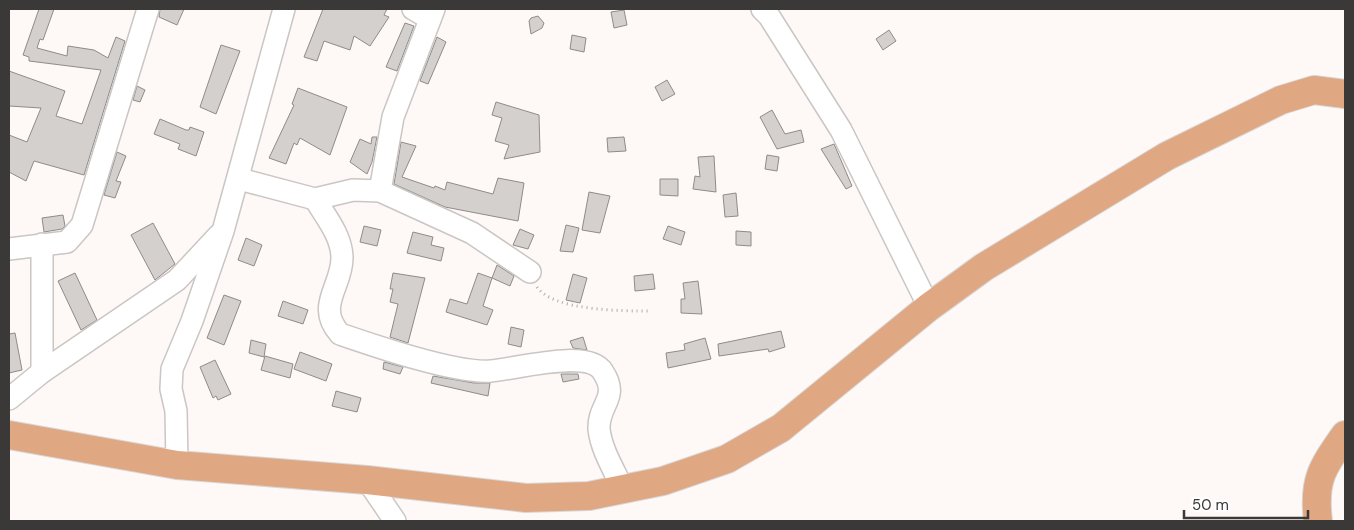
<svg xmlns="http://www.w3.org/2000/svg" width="1354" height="530" font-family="'DM Sans',sans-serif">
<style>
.building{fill:#d4d0ce;stroke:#908b89}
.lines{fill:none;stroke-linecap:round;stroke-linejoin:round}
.minor-casing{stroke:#cac6c3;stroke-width:24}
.major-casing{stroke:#d8d7d7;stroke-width:30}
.path{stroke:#aeaba9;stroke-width:3;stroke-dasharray:1 4;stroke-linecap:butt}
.minor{stroke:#fff;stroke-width:21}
.major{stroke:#dfa782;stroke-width:28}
</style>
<rect width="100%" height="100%" fill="#fef9f7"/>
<!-- building -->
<g class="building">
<polygon points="39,9 54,9 43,40 40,39 37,48 67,56 68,46 94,50 108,58 116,37 125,41 84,175 34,161 26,181 9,172 9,135 27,142 41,108 9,106 9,71 65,91 56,116 82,124 101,70 29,61 29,57 23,55"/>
<polygon points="160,9 184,9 177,25 159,17"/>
<polygon points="323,9 387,9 384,15 389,17 370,46 354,36 350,50 324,41 317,61 304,57"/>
<polygon points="624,10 627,25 614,28 611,12"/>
<polygon points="538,16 544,23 542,28 531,34 529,21 531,18"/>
<polygon points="405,23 414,26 397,71 386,67"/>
<polygon points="889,30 896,41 883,50 876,39"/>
<polygon points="572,35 586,38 584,52 570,49"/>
<polygon points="437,37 446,42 428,84 420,81"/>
<polygon points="221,45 240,51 216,114 200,107"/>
<polygon points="667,80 675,94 662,101 655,87"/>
<polygon points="137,86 145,90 140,102 133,100"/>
<polygon points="298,88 347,107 330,155 300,138 297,145 294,143 286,164 269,158 294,105 292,104"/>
<polygon points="496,102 539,115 540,152 504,159 509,145 495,141 502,118 492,115"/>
<polygon points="772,110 785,134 801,130 804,142 777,149 760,117"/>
<polygon points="160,119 186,130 189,130 190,127 204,132 196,156 178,149 180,144 154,134"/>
<polygon points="372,137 377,137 372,162 367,174 350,162 360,139 371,144"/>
<polygon points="624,137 626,151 608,152 607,138"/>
<polygon points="401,142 416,146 402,177 434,188 435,186 445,190 447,182 493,194 498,178 524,183 518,221 445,207 394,184"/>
<polygon points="834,144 852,186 846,189 821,149"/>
<polygon points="117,152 126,156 116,181 121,182 115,198 104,195"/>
<polygon points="767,155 779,157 777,171 765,169"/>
<polygon points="714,156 716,192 693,189 695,176 700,177 698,157"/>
<polygon points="660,179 678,179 678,196 660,195"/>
<polygon points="589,192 610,196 600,233 582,230"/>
<polygon points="736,193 738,216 725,217 723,195"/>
<polygon points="63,215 65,226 62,229 44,232 42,218"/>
<polygon points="153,223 175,264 155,280 131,235"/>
<polygon points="566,225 579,228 573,252 560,251"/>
<polygon points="364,226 381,230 377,246 360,242"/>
<polygon points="668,226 685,232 681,245 663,239"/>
<polygon points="520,229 534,235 528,249 513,245"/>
<polygon points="736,231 751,232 751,246 736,245"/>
<polygon points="413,232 433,237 431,245 444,248 441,261 407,253"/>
<polygon points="246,238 262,245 254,266 238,260"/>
<polygon points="497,265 514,276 510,286 492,278"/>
<polygon points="75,273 97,320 81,330 58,281"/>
<polygon points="393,273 425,278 408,343 390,337 398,304 390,302 393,289 390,289"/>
<polygon points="478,273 492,278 483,306 493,310 487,325 446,312 450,299 467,304"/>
<polygon points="573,274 587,278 580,303 566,300"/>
<polygon points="653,274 655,289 635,291 634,276"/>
<polygon points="698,281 702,314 681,313 681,299 685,299 683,283"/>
<polygon points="224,295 241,301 224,345 207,338"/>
<polygon points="283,301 308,310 303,324 278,316"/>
<polygon points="511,327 524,330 521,347 508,344"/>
<polygon points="781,331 785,347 769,352 768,349 719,356 718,344"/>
<polygon points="15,333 22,370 9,373 9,334"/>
<polygon points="583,337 587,350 573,348 570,341"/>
<polygon points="705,338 711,359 668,368 666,353 685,350 684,344"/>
<polygon points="251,340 266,344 264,357 249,353"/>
<polygon points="300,352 332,364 326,381 294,369"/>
<polygon points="265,356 293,364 290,378 261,370"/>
<polygon points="215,360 231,394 218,400 216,396 213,398 200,367"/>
<polygon points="384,362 403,367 400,374 383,369"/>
<polygon points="561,374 578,374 579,379 563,382"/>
<polygon points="433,376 474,383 490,383 488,396 431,383"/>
<polygon points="336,391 361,398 357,412 332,406"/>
</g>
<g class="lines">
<!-- minor casing -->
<g class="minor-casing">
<g id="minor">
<polyline points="413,9 430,19"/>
<polyline points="762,9 769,16 841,130 929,307"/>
<polyline points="239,179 315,199 353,190 380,191 472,233 530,272"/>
<polyline points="380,191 393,117 434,9"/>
<path d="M315,199C325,216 342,236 342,258C342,287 315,306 340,334C375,346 456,374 491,371C516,369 589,348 603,372C620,398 598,404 599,429C601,449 614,470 623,489"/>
<polyline points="9,249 67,242 82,225 148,9"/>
<polyline points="42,372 42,244"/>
<polyline points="9,399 42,372 177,280 219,235"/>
<polyline points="177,465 176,411 171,389 172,369 192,321 223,231 284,9"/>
<polyline points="367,480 395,521"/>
</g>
</g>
<!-- major casing -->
<g class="major-casing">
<g id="major">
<polyline points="9,435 177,465 367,480 526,498 589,496 663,481 727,459 781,428 929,307 984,267 1167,156 1281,100 1314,90 1345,94"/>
<path d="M1318,521C1313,480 1322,468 1345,435"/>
</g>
</g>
<!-- path -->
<path class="path" d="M537,287C553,311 623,311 650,311"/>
<!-- minor -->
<use href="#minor" class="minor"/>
<!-- major -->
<use href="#major" class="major"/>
</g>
<!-- border -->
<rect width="1354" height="530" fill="none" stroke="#3a3938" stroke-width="20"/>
<!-- scale -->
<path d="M1184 510v8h124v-8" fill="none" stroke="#3a3938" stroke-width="2.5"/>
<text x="1192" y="510" font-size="15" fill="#3a3938" stroke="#ffffff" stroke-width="4" paint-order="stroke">50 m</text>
</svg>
